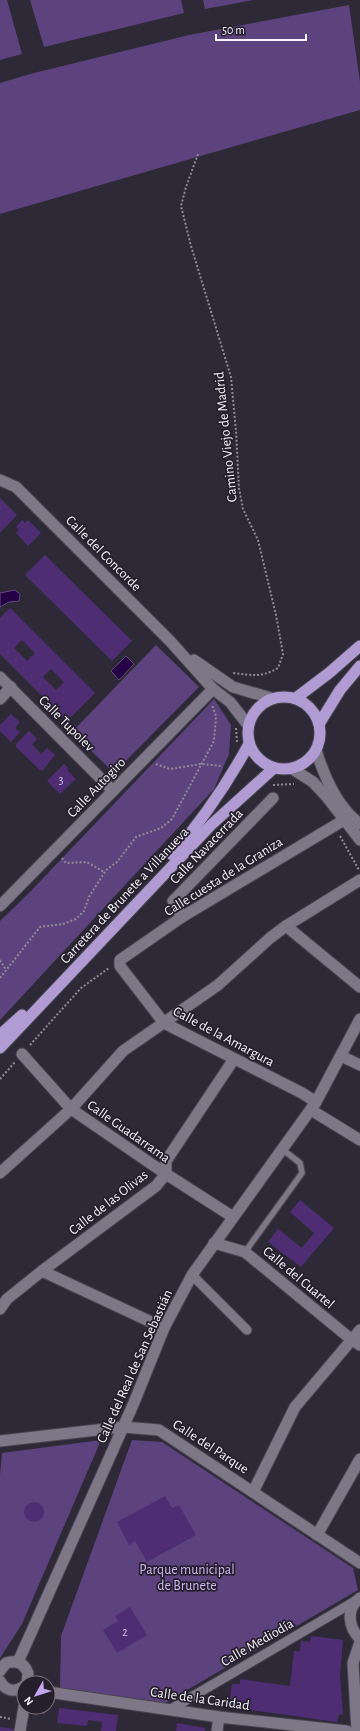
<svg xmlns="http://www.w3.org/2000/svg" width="360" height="1731" font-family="'Alegreya Sans',sans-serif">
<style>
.green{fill:#5c437d}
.water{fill:#260046;stroke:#64497d}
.building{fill:#4e2d73;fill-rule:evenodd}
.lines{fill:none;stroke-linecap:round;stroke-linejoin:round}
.service-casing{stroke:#48444f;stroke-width:8}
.pedestrian-casing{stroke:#48444f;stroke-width:11}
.minor-casing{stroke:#48444f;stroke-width:13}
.trunk-casing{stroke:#48444f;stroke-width:13}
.path{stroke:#8f8b96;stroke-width:2;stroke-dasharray:2 2;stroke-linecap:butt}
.service{stroke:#7d7787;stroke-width:5.5}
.pedestrian{stroke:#7d7787;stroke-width:9}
.minor{stroke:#7d7787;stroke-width:11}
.trunk{stroke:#b19bd3;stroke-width:11}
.labels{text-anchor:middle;stroke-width:3.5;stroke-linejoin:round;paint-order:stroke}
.number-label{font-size:12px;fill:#ccc2da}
.street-label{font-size:14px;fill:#f6f3fc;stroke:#251f2c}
.park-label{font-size:14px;fill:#ceb6f4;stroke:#251f2c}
</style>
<rect width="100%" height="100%" fill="#2e2937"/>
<!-- green -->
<g class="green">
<polygon points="0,0 7,0 22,54 0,60"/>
<polygon points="30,0 181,0 184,13 44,47"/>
<polygon points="203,0 253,0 205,9"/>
<polygon points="349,5 360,82 360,110 0,214 0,83 30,74 189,35"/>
<polygon points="156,645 199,687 114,773 72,732"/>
<polygon points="214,699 231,725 229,754 214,789 0,1020 0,921 28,894"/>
<polygon points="101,1440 22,1624 0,1658 0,1475 2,1453"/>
<polygon points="132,1440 162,1442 353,1568 358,1590 165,1703 60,1688 61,1636"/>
</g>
<!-- water -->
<g class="water">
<polygon points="15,590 20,594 19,601 9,602 0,607 0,593"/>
<polygon points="126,656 134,664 119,680 111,671"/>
</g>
<!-- building -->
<g class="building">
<polygon points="0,498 17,515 0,533"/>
<polygon points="22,520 25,523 28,520 41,533 28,546 16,533 19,530 16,527"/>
<polygon points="45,555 132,641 112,661 25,575"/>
<path d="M10,608L95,693L67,721L0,654V618ZM22,640L35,653L27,661L14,648ZM51,669L64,682L56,690L43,677Z"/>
<polygon points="11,714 20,722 15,728 20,732 11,742 0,731 0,725"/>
<polygon points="29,731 37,739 32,744 41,754 47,748 55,755 43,770 40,770 16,747 16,744"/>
<polygon points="64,764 69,769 67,770 76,779 60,794 47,781"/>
<polygon points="300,1200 334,1228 301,1267 268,1242 278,1229 302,1248 314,1233 290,1212"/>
<polygon points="165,1496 172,1508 179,1505 196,1535 147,1562 135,1541 129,1545 117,1522"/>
<circle cx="34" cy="1512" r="10"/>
<polygon points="130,1607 147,1635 117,1653 103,1630 118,1621 115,1616"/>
<polygon points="311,1636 343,1640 340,1675 343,1715 339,1714 337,1722 229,1707 232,1684 240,1684 240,1679 290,1686 294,1651 300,1651 301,1641 310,1642"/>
<polygon points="29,1707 46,1707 45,1714 29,1712"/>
<polygon points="59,1708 118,1715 116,1731 101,1731 102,1722 88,1720 87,1726 57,1723"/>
<polygon points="177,1723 205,1728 205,1731 176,1731"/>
<polygon points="0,1727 14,1729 14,1731 0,1731"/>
</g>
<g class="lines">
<!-- service casing -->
<g class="service-casing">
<polyline id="service" points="245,1252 302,1173 300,1163 282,1149"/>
</g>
<!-- pedestrian casing -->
<g class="pedestrian-casing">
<g id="pedestrian">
<polyline points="192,1275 247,1330"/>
<polyline points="171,1709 357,1600"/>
</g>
</g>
<!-- minor casing -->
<g class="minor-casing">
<g id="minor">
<polyline points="0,480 16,487 170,641 213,689 230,702 248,725"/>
<polyline points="194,660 233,687 271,698"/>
<polyline points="0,677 113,791"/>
<polyline points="0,699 11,687"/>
<path d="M316,750C324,776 337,807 360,824"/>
<polyline points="291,768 313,782 326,796 360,840"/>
<polyline points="0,906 213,689"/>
<polyline points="182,917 173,901 273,798"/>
<polyline points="286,926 360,987"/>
<polyline points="22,1054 71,1109 166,1174 233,1217"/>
<polyline points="341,1056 360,1065"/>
<polyline points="316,1102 302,1093 164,1023 120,966 120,960 182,917 344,820"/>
<polyline points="311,1110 360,1140"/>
<polyline points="0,1173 71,1109 123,1051 218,985 270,938 286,926 360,880"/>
<polyline points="214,1243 245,1252 352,1340 360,1345"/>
<polyline points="42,1271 164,1328"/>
<polyline points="0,1309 7,1299 42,1271 156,1186 166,1174 166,1161 234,1059"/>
<polyline points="0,1441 123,1427 159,1430 360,1563"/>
<polyline points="253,1492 295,1407 360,1330"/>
<polyline points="317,1535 360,1459"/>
<path d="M360,1598C345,1609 349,1628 360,1639"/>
<polyline points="18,1662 133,1405 164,1328 192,1275 316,1102 360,1019"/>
<path d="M0,1671L6,1663C17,1660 24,1663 28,1673L27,1683"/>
<path d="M0,1681C5,1691 15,1693 24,1686"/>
<polyline points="20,1689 24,1699"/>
<polyline points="48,1692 219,1717 347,1731"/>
<polyline points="20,1731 24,1707"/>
<polyline points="217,1731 219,1717"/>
<polyline points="357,1731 353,1663 360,1642"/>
</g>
</g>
<!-- trunk casing -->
<g class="trunk-casing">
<g id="trunk">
<circle cx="284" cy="733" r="36"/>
<polyline points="296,698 329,673 360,646"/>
<polyline points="319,724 340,690 360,666"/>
<path d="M172,855C202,821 227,784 249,744"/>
<polyline points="0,1035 22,1015"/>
<polyline points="0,1048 211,825 274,768"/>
</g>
</g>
<!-- path -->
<g class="path">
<path d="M198,154L186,187L181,206L191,246L231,377L236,431L239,488L243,509L258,540L276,615L283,654L278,668C261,678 251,675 233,673"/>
<polyline points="236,728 237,742"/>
<polyline points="156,764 170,769 201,764 222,766"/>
<polyline points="273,785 294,784"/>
<polyline points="340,836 359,870"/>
<polyline points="62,858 66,863 87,862 104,872"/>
<polyline points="0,960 6,970"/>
<polyline points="0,978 40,927 63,924 76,919 84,911 89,897 106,870 117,862 136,837 161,828 172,819 214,741 216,716 212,705"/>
<polyline points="30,1045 81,988 109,968"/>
<polyline points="0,1079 15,1062"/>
<polyline points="0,1717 11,1719"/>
</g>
<!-- service -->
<use href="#service" class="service"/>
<!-- pedestrian -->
<use href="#pedestrian" class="pedestrian"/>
<!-- minor -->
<use href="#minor" class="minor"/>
<!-- trunk -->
<use href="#trunk" class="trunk"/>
</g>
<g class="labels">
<!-- number labels -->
<g class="number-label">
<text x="61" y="784">3</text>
<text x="125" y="1636">2</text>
</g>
<!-- street labels -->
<g class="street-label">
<text transform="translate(225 437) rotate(-96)" y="5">Camino Viejo de Madrid</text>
<text transform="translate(104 553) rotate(45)" y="5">Calle del Concorde</text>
<text transform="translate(67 723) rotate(45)" y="5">Calle Tupolev</text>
<text transform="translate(96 787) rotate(-46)" y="5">Calle Autogiro</text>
<text transform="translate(206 846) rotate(-46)" y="5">Calle Navacerrada</text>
<text transform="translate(223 876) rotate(-32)" y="5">Calle cuesta de la Graniza</text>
<text transform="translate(124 895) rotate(-47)" y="5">Carretera de Brunete a Villanueva</text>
<text transform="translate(224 1036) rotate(28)" y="5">Calle de la Amargura</text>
<text transform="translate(129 1131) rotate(35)" y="5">Calle Guadarrama</text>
<text transform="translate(108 1202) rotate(-38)" y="5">Calle de las Olivas</text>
<text transform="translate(299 1277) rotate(40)" y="5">Calle del Cuartel</text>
<text transform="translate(134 1366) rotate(-66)" y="5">Calle del Real de San Sebastián</text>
<text transform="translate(211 1446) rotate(33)" y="5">Calle del Parque</text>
<text transform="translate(257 1642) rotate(-30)" y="5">Calle Mediodía</text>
<text transform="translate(200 1698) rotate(8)" y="5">Calle de la Caridad</text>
</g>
<!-- park labels -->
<g class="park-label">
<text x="187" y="1574">Parque municipal<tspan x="187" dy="16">de Brunete</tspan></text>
</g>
</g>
<!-- north arrow -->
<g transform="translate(36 1695) rotate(231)"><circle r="19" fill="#251f2c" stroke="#79747f"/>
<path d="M0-3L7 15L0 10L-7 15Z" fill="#c5a7f1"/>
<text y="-6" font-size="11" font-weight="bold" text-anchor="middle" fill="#f6f3fc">N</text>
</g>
<!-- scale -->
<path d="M216 34v6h90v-6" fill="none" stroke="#f6f3fc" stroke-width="2"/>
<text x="222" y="34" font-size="12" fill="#f6f3fc" stroke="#251f2c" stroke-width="3" paint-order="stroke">50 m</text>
</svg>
